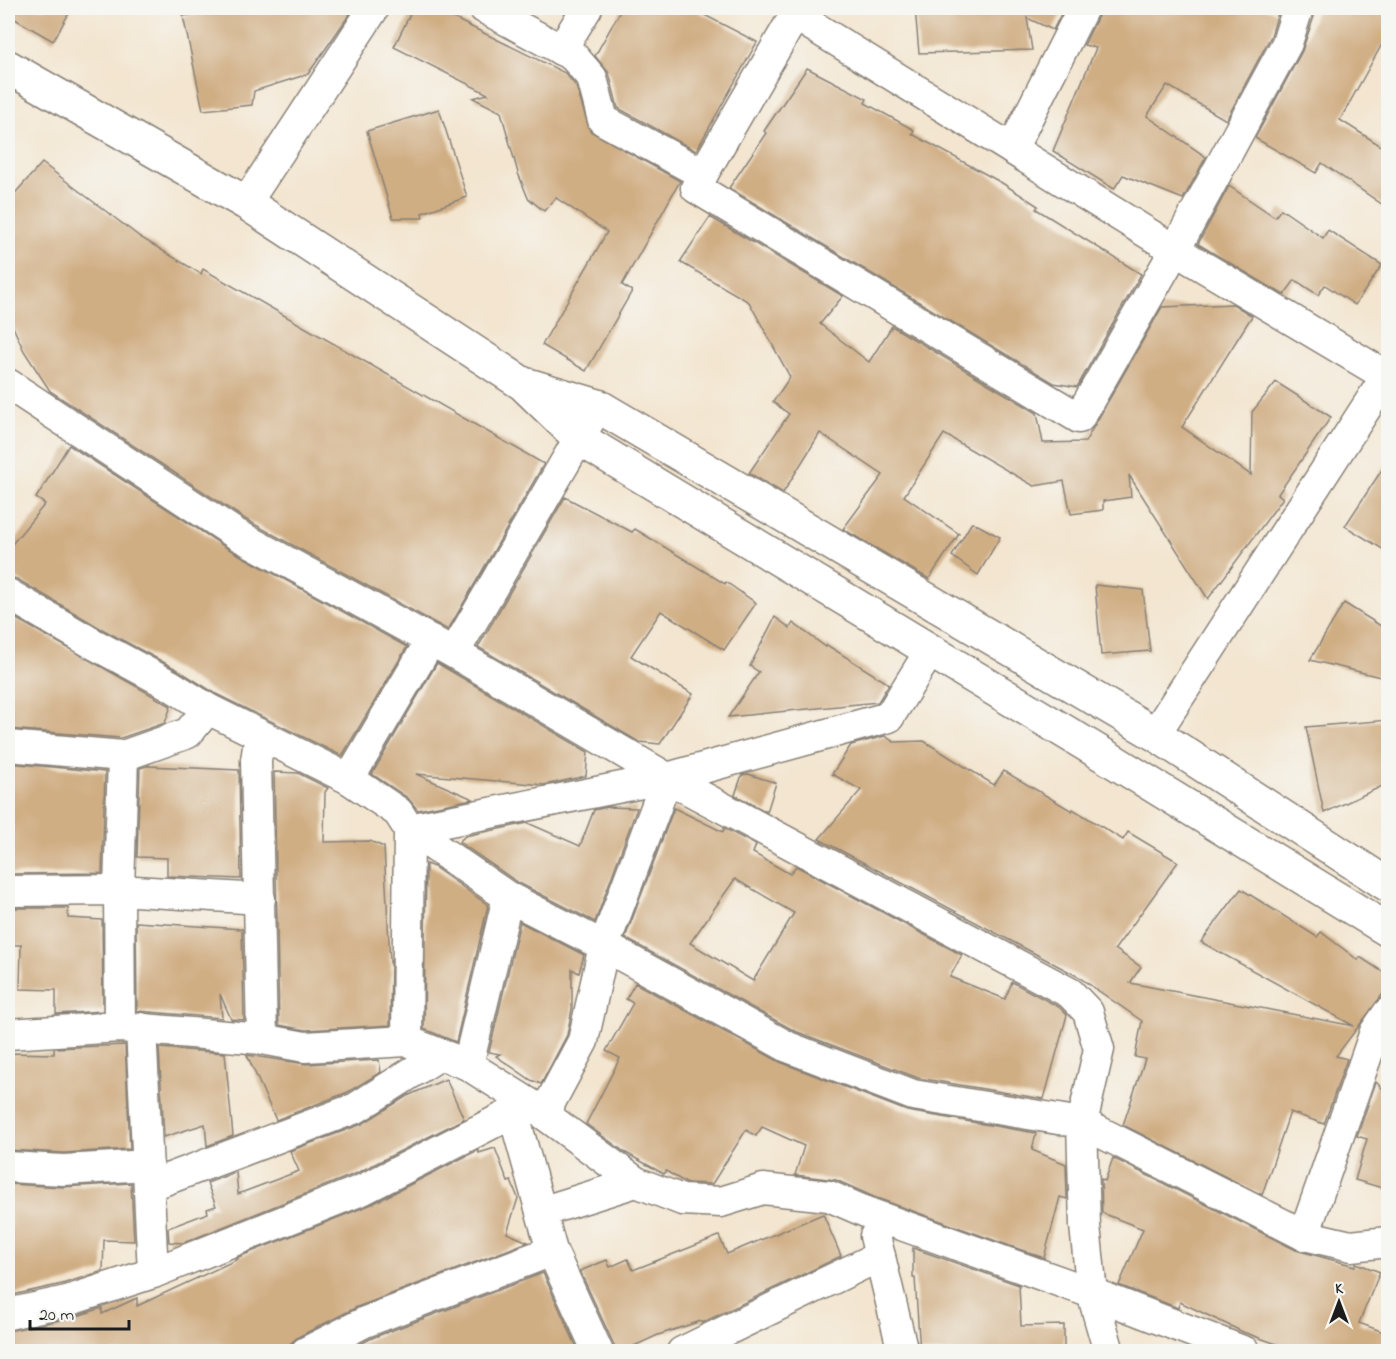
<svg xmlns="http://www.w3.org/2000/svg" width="1396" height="1359" font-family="'Indie Flower',sans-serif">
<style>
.building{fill:#d0ae84;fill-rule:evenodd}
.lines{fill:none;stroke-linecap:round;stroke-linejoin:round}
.minor-casing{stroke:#888076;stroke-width:33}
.tertiary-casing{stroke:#888076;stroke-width:36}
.minor{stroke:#fff;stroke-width:30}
.tertiary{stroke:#fff;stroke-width:33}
</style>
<rect width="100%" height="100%" fill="#f6f6f2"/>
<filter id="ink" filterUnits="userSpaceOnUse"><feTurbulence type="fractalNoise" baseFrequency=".0167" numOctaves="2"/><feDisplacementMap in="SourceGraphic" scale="12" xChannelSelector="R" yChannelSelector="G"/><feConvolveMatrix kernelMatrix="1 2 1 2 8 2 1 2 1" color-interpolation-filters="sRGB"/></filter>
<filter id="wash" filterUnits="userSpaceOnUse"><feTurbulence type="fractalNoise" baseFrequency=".008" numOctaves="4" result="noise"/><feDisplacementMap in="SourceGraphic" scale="24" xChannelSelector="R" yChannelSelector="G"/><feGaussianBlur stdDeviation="1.35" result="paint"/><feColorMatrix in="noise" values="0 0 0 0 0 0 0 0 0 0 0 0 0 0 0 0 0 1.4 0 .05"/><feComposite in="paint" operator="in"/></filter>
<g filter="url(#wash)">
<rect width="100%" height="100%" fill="#f3e5cf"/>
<g id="blocks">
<!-- building -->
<g class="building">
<polygon points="8,8 72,8 53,41 8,15"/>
<polygon points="238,8 354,8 308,74 254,91 252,105 203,110 183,16"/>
<polygon points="413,8 433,8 565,73 576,86 590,131 680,181 622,285 632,291 586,371 542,345 607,232 556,198 544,211 528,198 518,173 501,112 473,98 488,94 394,47"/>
<polygon points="622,8 691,8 757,42 696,151 618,108 609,73 595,56"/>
<polygon points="915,8 1064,8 1053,30 1027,18 1032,50 919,53"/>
<polygon points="1100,8 1264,8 1278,13 1271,36 1226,120 1167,85 1147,116 1206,157 1183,199 1123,175 1114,189 1053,151 1096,48 1084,45 1098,16"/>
<polygon points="1317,8 1389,8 1389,47 1381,46 1340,120 1389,151 1389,209 1322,163 1316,173 1255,138 1302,51"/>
<polygon points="807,68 867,99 865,103 914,130 912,134 1002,183 1038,206 1036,209 1141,274 1077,387 1054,383 729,188 766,133 764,131"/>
<polygon points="439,109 467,197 422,213 423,218 393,218 367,131"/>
<polygon points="42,163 140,237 201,274 203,269 544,464 448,630 245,519 50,391 24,351 8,316 8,201"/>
<polygon points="1229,186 1275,217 1281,209 1323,238 1328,230 1382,265 1355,305 1325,285 1318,295 1295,280 1284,295 1198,244"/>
<polygon points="710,217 843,296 820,324 869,362 892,326 1037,413 1043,443 1085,442 1162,307 1233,304 1252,316 1182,427 1251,475 1252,412 1276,382 1331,417 1278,494 1283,498 1208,599 1129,475 1131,497 1103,501 1103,510 1071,514 1064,481 1034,486 944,434 904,496 959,534 929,579 843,529 883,475 820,433 783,493 749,473 789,414 773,402 790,377 749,302 680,262"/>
<polygon points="69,445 227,548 407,647 342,756 216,694 178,670 100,628 17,579 8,577 8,549 45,504 36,498"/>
<polygon points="1389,459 1389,553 1345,526"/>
<polygon points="565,497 632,532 635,529 725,584 726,582 756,603 724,650 661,611 631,656 693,694 660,744 639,742 478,647"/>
<polygon points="972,522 1000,537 978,575 952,556"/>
<polygon points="1095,585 1143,590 1150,651 1101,655"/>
<polygon points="1344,603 1389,631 1389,679 1310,660"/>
<polygon points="8,614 171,706 165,723 121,738 8,729"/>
<polygon points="775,617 790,628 793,623 826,647 827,645 889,684 878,702 728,717 759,672 750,666"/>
<polygon points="437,663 588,752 586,776 544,785 416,774 473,799 418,810 416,808 408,798 372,774"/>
<polygon points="1389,720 1389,783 1324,813 1306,727"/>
<polygon points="885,736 894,742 924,741 994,785 1004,771 1072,811 1073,809 1123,840 1128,832 1178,862 1115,949 1141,967 1130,983 1354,1026 1201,942 1241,889 1317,937 1321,932 1358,960 1360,957 1389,976 1389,986 1336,1056 1347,1059 1324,1124 1290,1112 1262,1195 1123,1125 1145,1059 1135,1057 1142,1021 1077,976 819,839 861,790 832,774 851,745"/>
<polygon points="8,763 105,772 102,873 8,874"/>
<polygon points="150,765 149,766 239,770 241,879 167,876 167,858 137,857 140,768"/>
<polygon points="274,772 298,773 328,788 325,792 324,842 370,841 384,847 390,962 391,961 390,1025 306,1030 279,1025"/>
<polygon points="748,774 776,783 767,812 735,795 742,775"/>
<polygon points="608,807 637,808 595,922 517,882 459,842 465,836 528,823 580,846 594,810"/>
<path d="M674,808L723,832L724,828L756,845L753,853L790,874L796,866L962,955L950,977L1005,999L1012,982L1059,1007L1067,1015L1044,1099L918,1078L795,1031L625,938ZM735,879L794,913L753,981L690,943Z"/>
<polygon points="426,864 434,867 488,905 456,1042 424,1029"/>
<polygon points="8,908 68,908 68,918 102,920 103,1011 56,1014 56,990 20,989 21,945 8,945"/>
<polygon points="136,922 242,929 244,1020 231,1019 220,994 222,1018 137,1011"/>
<polygon points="520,922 584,955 579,973 572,969 572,1009 567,1035 541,1084 531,1080 496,1056 500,1054 489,1052"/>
<polygon points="635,983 780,1062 907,1111 1036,1133 1032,1150 1066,1164 1067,1199 1060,1197 1044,1258 874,1197 836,1180 795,1175 804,1146 762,1127 756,1136 746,1130 712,1184 686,1183 666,1171 664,1174 626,1153 586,1124 620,1058 606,1051 633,1003 626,999"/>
<polygon points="125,1045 130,1149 64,1153 8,1150 8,1053 54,1054 54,1048"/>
<polygon points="159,1048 225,1053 233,1136 207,1146 205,1124 164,1137"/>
<polygon points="247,1055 306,1064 379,1060 381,1072 348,1092 276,1120"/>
<polygon points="446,1079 464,1119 357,1173 183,1243 169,1242 168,1228 208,1213 207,1209 216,1206 207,1183 236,1172 238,1194 299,1171 290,1151 362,1124 407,1096"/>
<polygon points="1376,1082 1384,1090 1389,1091 1389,1190 1355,1180 1367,1139 1357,1136"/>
<polygon points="495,1148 508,1182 511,1181 518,1198 507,1233 528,1242 357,1307 298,1337 291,1343 289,1352 8,1352 8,1331 71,1318 102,1308 102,1314 137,1298 137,1306 238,1259 236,1258 372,1204 478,1150 479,1153"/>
<polygon points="1113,1158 1296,1250 1355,1266 1356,1263 1380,1272 1359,1323 1389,1334 1389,1352 1299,1352 1243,1332 1180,1302 1178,1308 1119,1285 1143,1229 1102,1213 1101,1179 1105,1181"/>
<polygon points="131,1183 134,1241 104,1240 103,1271 62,1284 8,1296 8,1184 63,1187"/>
<polygon points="823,1214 841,1256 702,1323 701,1321 658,1335 621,1352 615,1352 614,1345 580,1271 607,1260 610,1267 628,1259 633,1270 719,1236 727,1254"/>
<polygon points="913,1248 1019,1285 1021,1326 1064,1325 1064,1352 920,1352 915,1278 913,1278"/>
<polygon points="543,1273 579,1352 345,1352 372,1338"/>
</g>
</g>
</g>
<g filter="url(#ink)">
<use href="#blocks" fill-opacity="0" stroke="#888076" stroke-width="1.5"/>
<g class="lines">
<!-- minor casing -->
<g class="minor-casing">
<g id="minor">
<polyline points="484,8 573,56 592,78 603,120 703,174 696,188 1079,418 1175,250 1287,43 1298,8"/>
<polyline points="795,15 1175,250 1388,377"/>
<polyline points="561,50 587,8"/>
<polyline points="1012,149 1083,8"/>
<polyline points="703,174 799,8"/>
<polyline points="246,203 374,8"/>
<polyline points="8,384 236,534 454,653 667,778 1070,993 1088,1012 1099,1049 1082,1123 1085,1226 1092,1293 1109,1352"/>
<polyline points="8,594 92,643 170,685 208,709 349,779 398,812 409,829 407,1041"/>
<polyline points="454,653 598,406"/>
<polyline points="1155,734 1388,374"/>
<polyline points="260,735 256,760 262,1039"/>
<polyline points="8,746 123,756 188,733 208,709"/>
<polyline points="349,779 431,640"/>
<polyline points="409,829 508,897 604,946 788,1047 913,1095 1082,1123 1304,1235 1351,1246 1388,1242"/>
<polyline points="409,829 667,778 889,717 930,651"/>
<polyline points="8,891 119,890 260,899"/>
<polyline points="120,1027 119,890 123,756"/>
<polyline points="141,1028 153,1273"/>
<polyline points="8,1034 120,1027 262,1039 305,1047 407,1041 468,1065 530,1104 636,1182 682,1200 721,1202 763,1189 829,1196 868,1213 1092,1293 1245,1352"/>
<polyline points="468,1065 508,897"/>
<polyline points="513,1112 552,1251 598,1352"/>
<polyline points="544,1114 583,1041 604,946 667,778"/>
<polyline points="8,1167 64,1170 148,1165"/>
<polyline points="149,1186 356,1108 441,1054"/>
<polyline points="541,1212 636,1182"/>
<polyline points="1304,1235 1375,1032 1388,1013"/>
<polyline points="875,1236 903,1352"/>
<polyline points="8,1314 67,1301 153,1273 364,1189 530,1104"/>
<polyline points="306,1352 365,1322 552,1251"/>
<polyline points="682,1352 880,1256"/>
</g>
</g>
<!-- tertiary casing -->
<g class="tertiary-casing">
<g id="tertiary">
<polyline points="8,67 246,203 523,384 580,439 1110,759 1388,930"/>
<polyline points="528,385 598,406 1155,734 1388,885"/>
</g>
</g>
<!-- minor -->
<use href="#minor" class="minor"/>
<!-- tertiary -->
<use href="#tertiary" class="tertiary"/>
</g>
</g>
<!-- margin -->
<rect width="1396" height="1359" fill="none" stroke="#f6f6f2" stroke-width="30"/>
<!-- north arrow -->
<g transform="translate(1339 1302)" stroke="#f6f6f2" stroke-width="4.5" paint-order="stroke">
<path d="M0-4.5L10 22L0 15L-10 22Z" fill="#1c1c1c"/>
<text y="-9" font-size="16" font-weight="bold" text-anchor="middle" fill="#1c1c1c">K</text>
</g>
<!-- scale -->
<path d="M30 1320v9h99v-9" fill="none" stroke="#1c1c1c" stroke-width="3"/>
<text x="39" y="1320" font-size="18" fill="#1c1c1c" stroke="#f6f6f2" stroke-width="4.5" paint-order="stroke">20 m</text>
</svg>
